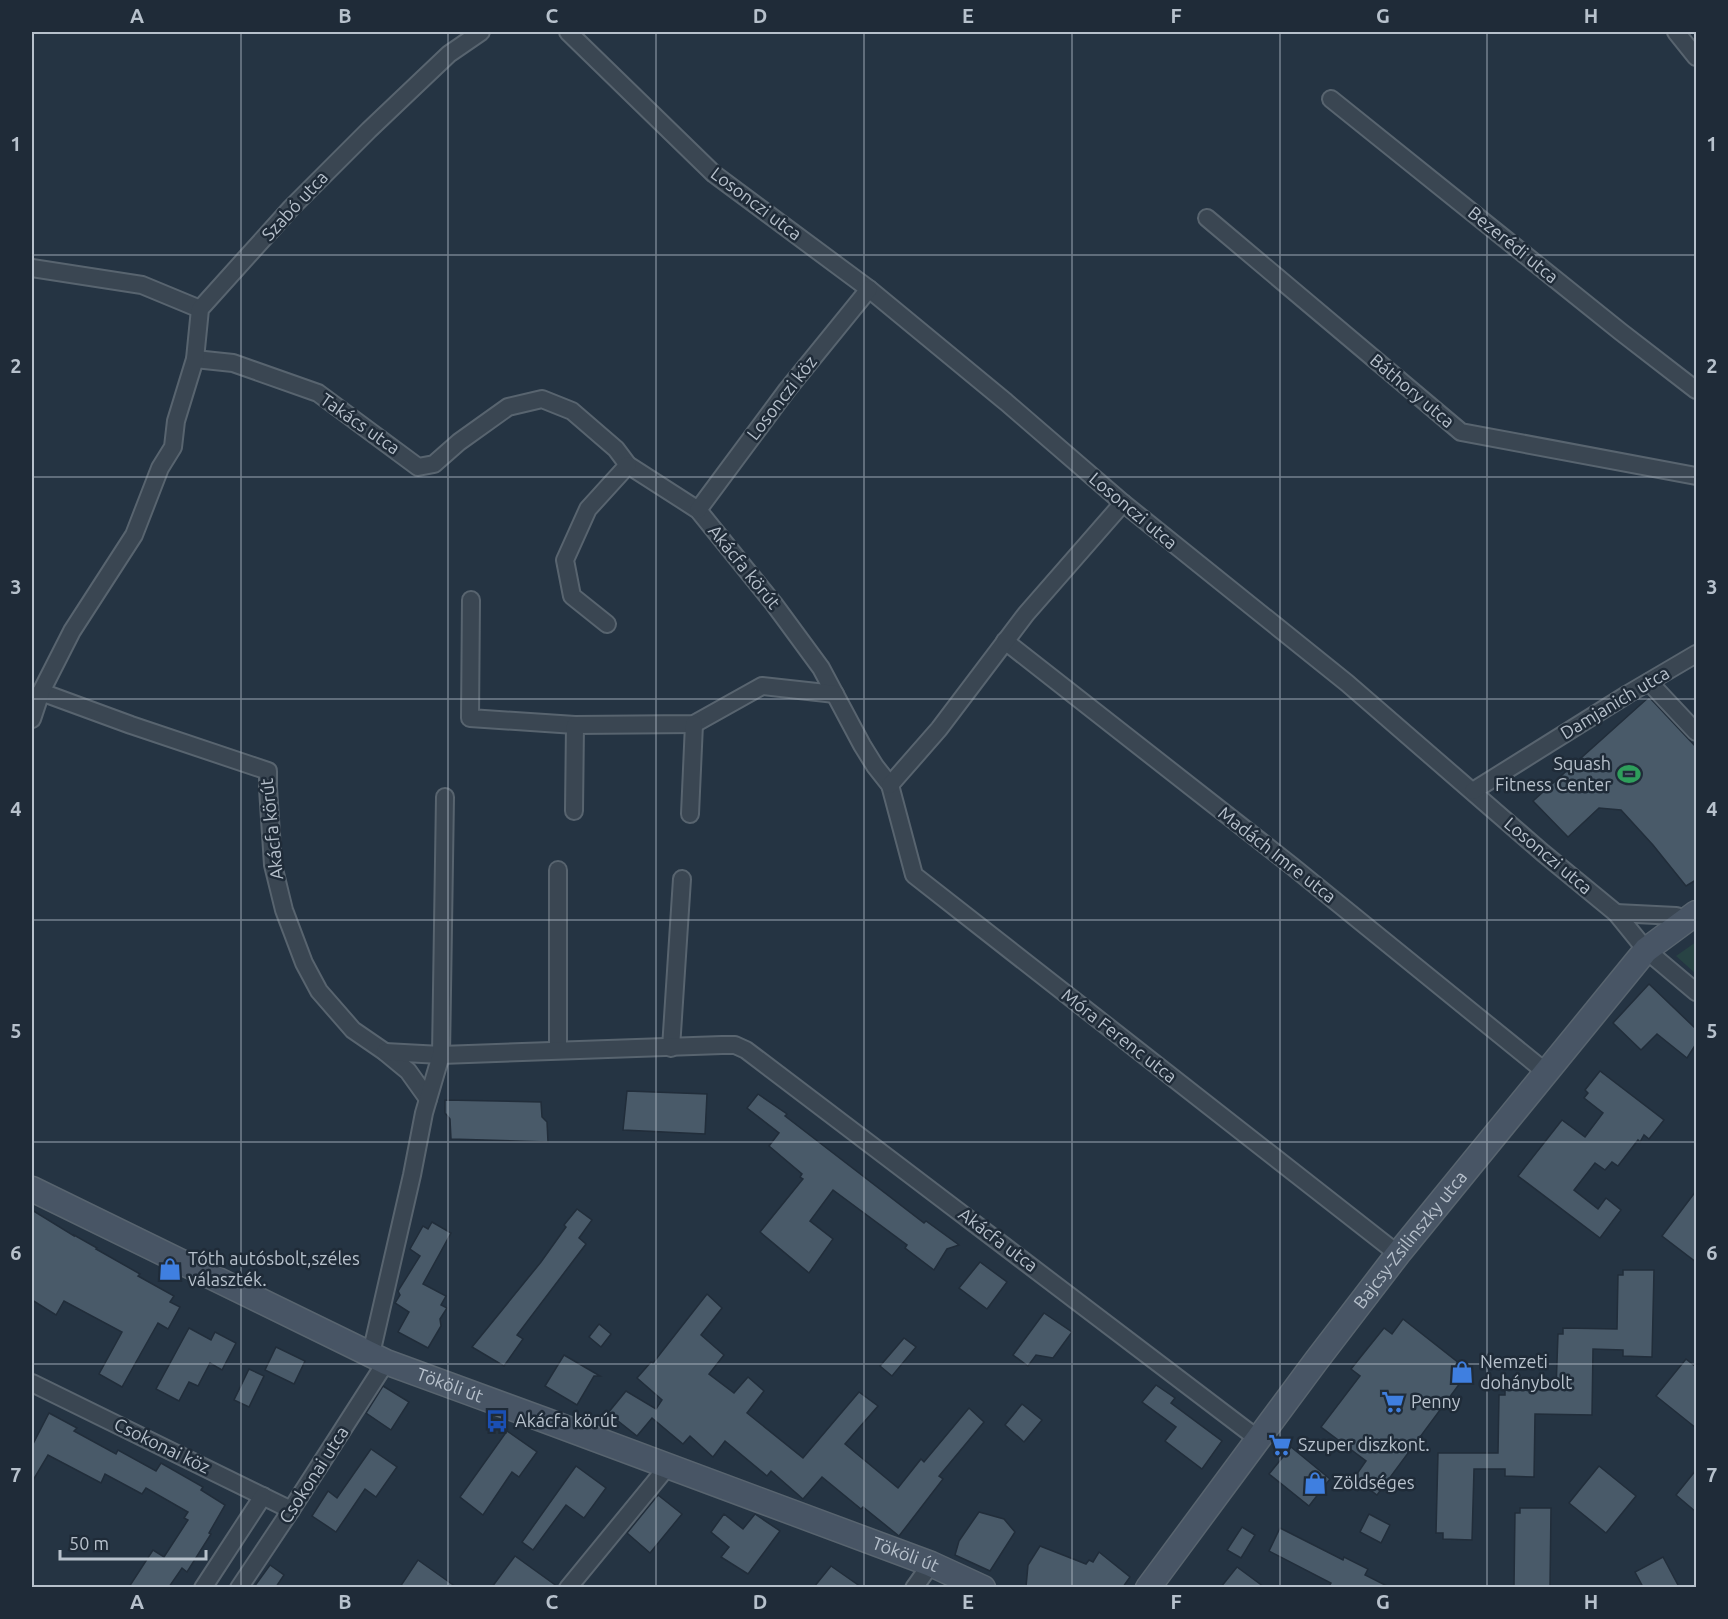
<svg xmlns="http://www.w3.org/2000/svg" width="1728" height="1619" font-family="Ubuntu,sans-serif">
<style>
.green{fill:#284344}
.building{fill:#495a69;stroke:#212d3a;stroke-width:1.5}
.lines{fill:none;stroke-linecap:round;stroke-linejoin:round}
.street-casing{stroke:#58646f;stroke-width:20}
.secondary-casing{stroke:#58646f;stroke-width:27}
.street{stroke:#3a4652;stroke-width:16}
.secondary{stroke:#485565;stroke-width:24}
.grid{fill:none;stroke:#b7c1cc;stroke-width:1.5;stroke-opacity:0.55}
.labels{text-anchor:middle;stroke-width:5;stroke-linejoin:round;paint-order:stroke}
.street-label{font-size:18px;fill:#b7c1cc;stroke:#1f2b38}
.poi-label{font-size:18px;fill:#b7c1cc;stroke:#1f2b38;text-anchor:start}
.neatline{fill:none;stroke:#b7c1cc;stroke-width:2}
.grid-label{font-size:20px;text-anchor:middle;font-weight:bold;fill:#b7c1cc}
</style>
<rect width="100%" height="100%" fill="#253443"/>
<!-- green -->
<polygon class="green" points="1696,942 1696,974 1676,956"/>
<!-- building -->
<g class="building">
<polygon points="1649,697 1696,747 1696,880 1686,886 1653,845 1621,810 1599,808 1568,837 1533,801"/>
<polygon points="1649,984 1696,1029 1696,1044 1687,1058 1657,1034 1641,1050 1613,1023"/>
<polygon points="1600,1071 1664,1120 1649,1139 1644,1135 1640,1142 1638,1140 1618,1166 1612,1162 1605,1170 1595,1163 1574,1190 1598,1209 1606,1198 1621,1210 1600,1238 1518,1176 1562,1120 1585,1137 1603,1113 1584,1098 1588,1093 1585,1090"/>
<polygon points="627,1091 707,1094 705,1134 623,1130"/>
<polygon points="758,1094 787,1114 785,1116 924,1223 926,1221 959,1245 947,1249 934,1270 905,1248 907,1245 833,1190 810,1221 833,1239 809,1273 760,1232 803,1179 800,1177 802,1174 769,1146 779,1133 747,1108"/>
<polygon points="445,1100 541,1102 542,1117 547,1122 548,1142 451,1139 450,1119 445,1113"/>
<polygon points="1696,1191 1696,1262 1662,1236"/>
<polygon points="577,1209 592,1220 579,1238 586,1244 517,1335 523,1339 504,1366 472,1347 541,1262 566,1227 564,1225"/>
<polygon points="32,1210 74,1236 74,1235 97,1248 96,1249 140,1274 138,1276 174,1296 170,1302 180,1307 168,1329 158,1323 122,1387 99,1374 122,1332 64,1301 56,1315 32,1300"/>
<polygon points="432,1222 451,1233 423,1284 446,1296 441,1305 447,1308 440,1319 441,1326 428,1348 398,1332 409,1312 395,1303 400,1295 398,1291 420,1256 410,1249 423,1226 428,1229"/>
<polygon points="980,1262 1007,1282 987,1309 959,1288"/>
<polygon points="1623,1270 1654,1270 1652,1357 1623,1356 1623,1350 1593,1349 1592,1415 1535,1414 1534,1477 1505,1476 1505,1469 1474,1469 1472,1540 1443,1539 1443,1533 1436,1533 1438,1453 1498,1453 1499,1395 1505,1395 1505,1389 1556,1390 1558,1334 1563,1334 1563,1328 1617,1329 1618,1275 1623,1275"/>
<polygon points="707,1294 722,1308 701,1335 724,1355 709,1374 734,1393 748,1377 764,1391 747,1413 803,1458 859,1392 878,1406 845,1444 898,1488 921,1459 924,1462 969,1408 984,1422 939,1476 943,1479 899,1536 863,1507 861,1509 822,1477 803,1499 771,1471 767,1476 725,1441 713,1457 690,1436 683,1444 652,1418 637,1436 608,1413 626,1391 656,1409 662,1400 637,1378 651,1362 653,1363"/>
<polygon points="1044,1313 1072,1332 1053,1358 1036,1355 1028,1366 1013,1355"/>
<polygon points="1403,1319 1469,1371 1377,1495 1354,1478 1366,1461 1321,1427 1360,1376 1351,1369 1384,1328 1392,1334"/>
<polygon points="599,1324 611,1334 601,1347 589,1337"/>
<polygon points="189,1328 211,1340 215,1332 236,1343 222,1370 210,1363 198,1386 189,1382 179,1401 156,1389"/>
<polygon points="904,1338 916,1347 892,1376 880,1366"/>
<polygon points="276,1347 305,1361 294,1384 265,1370"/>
<polygon points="564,1355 600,1376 594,1376 577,1405 545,1386"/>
<polygon points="1686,1359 1696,1367 1696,1428 1656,1396"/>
<polygon points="249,1369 264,1376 249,1407 234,1400"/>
<polygon points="1156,1385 1175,1398 1171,1403 1222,1441 1202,1469 1165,1441 1176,1427 1142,1402"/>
<polygon points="383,1386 409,1402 391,1430 366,1413"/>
<polygon points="1022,1404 1042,1420 1024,1442 1005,1425"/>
<polygon points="49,1413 77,1428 74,1431 116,1454 118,1450 156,1471 161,1463 203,1487 201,1490 225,1505 209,1533 211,1534 187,1572 182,1568 169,1587 129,1587 153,1550 164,1557 188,1520 184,1518 188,1512 146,1488 142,1494 105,1474 101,1483 48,1455 32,1482 32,1446"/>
<polygon points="507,1431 537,1452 519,1477 512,1472 483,1515 460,1497"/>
<polygon points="1291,1447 1330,1479 1309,1506 1269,1474"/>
<polygon points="371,1449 397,1467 376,1497 365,1489 336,1532 312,1516 328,1491 337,1498"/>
<polygon points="576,1466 606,1488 584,1518 566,1505 533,1550 522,1542"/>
<polygon points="1599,1466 1636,1496 1606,1533 1569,1503"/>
<polygon points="1696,1470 1696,1512 1676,1495"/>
<polygon points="658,1495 682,1514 650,1553 627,1533"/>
<polygon points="1520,1508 1551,1508 1550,1587 1514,1587 1515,1513 1520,1513"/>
<polygon points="979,1512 1004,1519 1015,1532 990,1571 955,1555 959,1541"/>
<polygon points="724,1514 743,1529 755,1514 780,1531 748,1574 721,1557 729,1547 711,1532"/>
<polygon points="1369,1514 1390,1525 1381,1543 1360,1532"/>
<polygon points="1242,1527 1255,1535 1241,1558 1227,1550"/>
<polygon points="1280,1528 1343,1560 1344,1557 1368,1569 1365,1575 1389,1587 1329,1587 1331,1583 1269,1551"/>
<polygon points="1040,1546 1086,1564 1089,1560 1093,1562 1099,1552 1130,1577 1123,1587 1026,1587 1028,1565"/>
<polygon points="515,1556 558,1587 492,1587"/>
<polygon points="1663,1557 1679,1587 1643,1587 1635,1572"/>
<polygon points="418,1560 456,1587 400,1587"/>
<polygon points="270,1565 284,1575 276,1587 254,1587"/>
<polygon points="831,1566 861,1587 814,1587"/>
<polygon points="1237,1567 1264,1587 1221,1587"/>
</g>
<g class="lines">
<!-- street casing -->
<g class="street-casing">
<g id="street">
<polyline points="568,32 714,174 869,289 1006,402 1123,503 1347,683 1543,853 1616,913 1646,950 1696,992"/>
<polyline points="1676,32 1696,57"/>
<polyline points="1331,99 1621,332 1696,390"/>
<polyline points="1207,218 1461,432 1696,476"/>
<polyline points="32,268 142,285 200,309"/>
<polyline points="195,359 233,363 318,393 418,467 434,464 459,442 508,407 542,399 572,411 616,449 628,465 698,510 774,604 821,668 862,745 875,766 890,785 914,875 1398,1254"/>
<polyline points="698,510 787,390 869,289"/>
<polyline points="471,600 470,718 575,725"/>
<polyline points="607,624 572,596 565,560 588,509 628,465"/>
<polyline points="1005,641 1292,866 1547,1073"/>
<polyline points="1649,682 1696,732"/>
<polyline points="41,692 131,725 268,771 268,788 273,865 284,910 304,963 319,991 353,1030 385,1052 408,1071 428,1099"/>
<polyline points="32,719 41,692 72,631 134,535 160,468 173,447 176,421 195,359 200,309 291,208 369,130 449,54 481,32"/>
<polyline points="890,785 939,729 1026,614 1123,503"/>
<polyline points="1473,791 1628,694 1696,654"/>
<polyline points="574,811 575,725 694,724 762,686 835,694"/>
<polyline points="690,814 694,724"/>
<polyline points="558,870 558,1050"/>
<polyline points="1616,913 1676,916 1688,919"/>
<polyline points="671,1048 682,879"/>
<polyline points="385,1052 441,1055 722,1045 735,1045 746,1050 1258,1439"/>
<polyline points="371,1354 412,1175 424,1113 441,1055 445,797"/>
<polyline points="32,1383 291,1510"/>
<polyline points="203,1588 263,1496"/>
<polyline points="239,1588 291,1510 386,1362"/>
<polyline points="568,1588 668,1466"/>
<polyline points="914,1588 931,1564"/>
</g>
</g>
<!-- secondary casing -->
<g class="secondary-casing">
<g id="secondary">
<path id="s1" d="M32,1189L386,1362L547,1421L931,1564L983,1588"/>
<path id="s2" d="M1148,1588L1316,1361L1398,1254L1646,950L1696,913"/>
</g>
</g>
<!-- street -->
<use href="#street" class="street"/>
<!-- secondary -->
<use href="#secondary" class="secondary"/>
</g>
<!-- grid -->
<path class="grid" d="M241,32V1588M448,32V1588M656,32V1588M864,32V1588M1072,32V1588M1280,32V1588M1487,32V1588M32,255H1696M32,477H1696M32,699H1696M32,920H1696M32,1142H1696M32,1364H1696"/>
<!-- icons -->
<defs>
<g id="stadium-bare" transform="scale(1.8)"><path d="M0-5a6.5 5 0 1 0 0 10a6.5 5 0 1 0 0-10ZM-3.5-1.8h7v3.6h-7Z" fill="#2e9e5b" stroke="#1f2b38" stroke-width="2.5" paint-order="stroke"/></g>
<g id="shop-bare" transform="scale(1.8)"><path d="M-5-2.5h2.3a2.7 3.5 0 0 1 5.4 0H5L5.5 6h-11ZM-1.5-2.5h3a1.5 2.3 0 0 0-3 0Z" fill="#3f7fe0" stroke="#1f2b38" stroke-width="2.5" paint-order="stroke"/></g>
<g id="supermarket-bare" transform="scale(1.8)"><path d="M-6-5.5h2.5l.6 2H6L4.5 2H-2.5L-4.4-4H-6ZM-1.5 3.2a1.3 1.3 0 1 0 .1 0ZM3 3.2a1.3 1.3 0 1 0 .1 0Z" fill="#3f7fe0" stroke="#1f2b38" stroke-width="2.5" paint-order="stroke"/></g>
<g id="bus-bare" transform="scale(1.8)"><path d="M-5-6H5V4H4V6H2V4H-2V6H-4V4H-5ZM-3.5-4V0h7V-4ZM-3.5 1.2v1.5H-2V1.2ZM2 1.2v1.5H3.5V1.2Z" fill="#1a4fb4" stroke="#1f2b38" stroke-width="2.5" paint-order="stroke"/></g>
</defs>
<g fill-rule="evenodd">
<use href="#stadium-bare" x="1629" y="774"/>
<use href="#shop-bare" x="170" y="1269"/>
<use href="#shop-bare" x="1462" y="1372"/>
<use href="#supermarket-bare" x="1393" y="1402"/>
<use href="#bus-bare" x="497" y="1421"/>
<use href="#supermarket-bare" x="1280" y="1445"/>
<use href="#shop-bare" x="1315" y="1483"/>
</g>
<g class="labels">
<!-- street labels -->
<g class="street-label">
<text transform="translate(756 204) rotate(37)" y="6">Losonczi utca</text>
<text transform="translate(295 206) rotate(-47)" y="6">Szabó utca</text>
<text transform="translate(1513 245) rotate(39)" y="6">Bezerédi utca</text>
<text transform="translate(1412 391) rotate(40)" y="6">Báthory utca</text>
<text transform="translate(782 398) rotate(-52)" y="6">Losonczi köz</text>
<text transform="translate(360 424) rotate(35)" y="6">Takács utca</text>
<text transform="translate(1133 511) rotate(40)" y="6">Losonczi utca</text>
<text transform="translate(744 567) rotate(51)" y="6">Akácfa körút</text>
<text transform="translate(1615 703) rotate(-31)" y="6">Damjanich utca</text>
<text transform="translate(272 829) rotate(-96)" y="6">Akácfa körút</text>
<text transform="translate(1277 855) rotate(38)" y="6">Madách Imre utca</text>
<text transform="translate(1548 856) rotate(40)" y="6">Losonczi utca</text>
<text transform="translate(1119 1036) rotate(38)" y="6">Móra Ferenc utca</text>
<text transform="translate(998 1240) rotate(37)" y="6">Akácfa utca</text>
<text dy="6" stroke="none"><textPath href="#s2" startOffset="436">Bajcsy-Zsilinszky utca</textPath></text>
<text dy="6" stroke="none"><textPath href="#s1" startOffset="462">Tököli út</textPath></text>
<text transform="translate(162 1446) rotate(26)" y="6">Csokonai köz</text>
<text transform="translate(314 1475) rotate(-57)" y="6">Csokonai utca</text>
<text dy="6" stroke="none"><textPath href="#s1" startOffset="948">Tököli út</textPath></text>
</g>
<!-- poi labels -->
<g class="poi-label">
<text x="1611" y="770" text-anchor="end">Squash<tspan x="1611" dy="21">Fitness Center</tspan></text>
<text x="188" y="1265">Tóth autósbolt,széles<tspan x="188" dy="21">választék.</tspan></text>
<text x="1480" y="1368">Nemzeti<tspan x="1480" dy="21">dohánybolt</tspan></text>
<text x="1411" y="1408">Penny</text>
<text x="515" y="1427">Akácfa körút</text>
<text x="1298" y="1451">Szuper diszkont.</text>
<text x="1333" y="1489">Zöldséges</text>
</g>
</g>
<!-- border -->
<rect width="1728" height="1619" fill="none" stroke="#1f2b38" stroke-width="66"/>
<!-- scale -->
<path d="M60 1550v9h146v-9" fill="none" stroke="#b7c1cc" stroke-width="3"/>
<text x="69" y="1550" font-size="18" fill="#b7c1cc" stroke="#1f2b38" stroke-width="4.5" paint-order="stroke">50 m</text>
<rect x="33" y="33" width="1662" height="1553" class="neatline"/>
<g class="grid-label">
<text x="137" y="23">A</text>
<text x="345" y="23">B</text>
<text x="552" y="23">C</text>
<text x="760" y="23">D</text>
<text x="968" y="23">E</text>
<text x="1176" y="23">F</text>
<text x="1383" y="23">G</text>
<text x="1591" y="23">H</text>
<text x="16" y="151">1</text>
<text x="1712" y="151">1</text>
<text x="16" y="373">2</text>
<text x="1712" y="373">2</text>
<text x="16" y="594">3</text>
<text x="1712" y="594">3</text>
<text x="16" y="816">4</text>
<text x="1712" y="816">4</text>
<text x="16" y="1038">5</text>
<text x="1712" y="1038">5</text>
<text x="16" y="1260">6</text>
<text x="1712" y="1260">6</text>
<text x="16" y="1482">7</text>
<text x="1712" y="1482">7</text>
<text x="137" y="1609">A</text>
<text x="345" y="1609">B</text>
<text x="552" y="1609">C</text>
<text x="760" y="1609">D</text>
<text x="968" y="1609">E</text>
<text x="1176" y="1609">F</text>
<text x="1383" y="1609">G</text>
<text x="1591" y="1609">H</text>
</g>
</svg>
